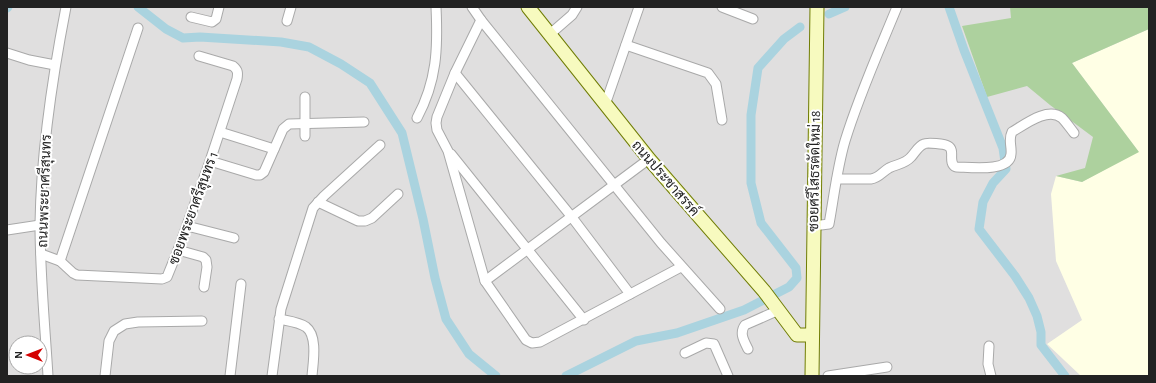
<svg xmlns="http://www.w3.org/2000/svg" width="1156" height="383" font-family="'Alegreya Sans',Sarabun,sans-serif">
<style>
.residential{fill:#e0dfdf;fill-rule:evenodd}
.education{fill:#ffffe5}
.forest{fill:#add19e}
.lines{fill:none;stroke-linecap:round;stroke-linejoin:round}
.canal{stroke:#aad3df;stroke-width:9}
.street-casing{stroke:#a9a9a9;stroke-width:11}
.secondary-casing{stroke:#707d05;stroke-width:15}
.street{stroke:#fff;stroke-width:9}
.secondary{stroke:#f7fabf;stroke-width:13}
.labels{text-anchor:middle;stroke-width:4;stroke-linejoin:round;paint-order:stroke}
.street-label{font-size:14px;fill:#222;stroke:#fff}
</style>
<rect width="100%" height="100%" fill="#f2efe9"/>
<!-- residential -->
<path class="residential" d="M7,7H1149V376H7ZM16,343H40V367H16Z"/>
<!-- education -->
<polygon class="education" points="1149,29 1149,376 1081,376 1047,344 1082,320 1056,261 1051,194 1056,176 1082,182 1138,151 1072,63"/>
<!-- forest -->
<polygon class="forest" points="1010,7 1149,7 1149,29 1072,63 1139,152 1082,182 1056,176 1085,168 1093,137 1050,105 1027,86 987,97 962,26 1011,18"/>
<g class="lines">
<!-- canal -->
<g class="canal">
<polyline points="138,7 166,29 183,38 200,37 281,42 309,47 341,64 370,83 402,133 423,219 435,278 446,319 469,354 496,376"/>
<polyline points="949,7 964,50 1003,148 1006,169 993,183 983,202 979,229 1015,276 1029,298 1037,316 1041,332 1041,345 1065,376"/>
<polyline points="7,8 8,7"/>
<polyline points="829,14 845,7"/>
<polyline points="566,376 636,341 677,333 744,310 789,287 797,278 796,268 761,223 751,183 751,115 758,68 784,39 800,27"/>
</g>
<!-- street casing -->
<g class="street-casing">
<g id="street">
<polyline points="472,7 481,20 661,243 720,309"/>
<polyline points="722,7 753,19"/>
<polyline points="191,17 212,22 216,19 219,7"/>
<polyline points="481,20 455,73 437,117 436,123 437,130 448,151 485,281 526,340 532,343 540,342 681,267"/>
<polyline points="287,21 291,7"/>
<polyline points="549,35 572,15 577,7"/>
<polyline points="626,45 708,73 716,84 722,120"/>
<polyline points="7,53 29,60 55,65"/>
<polyline points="455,73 571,216 630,294"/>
<polyline points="605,105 639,7"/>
<path d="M417,118C437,81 438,48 436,7"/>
<polyline points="220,132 274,149"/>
<polyline points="305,136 305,97"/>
<polyline points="451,154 584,320"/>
<polyline points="210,161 256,175 260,175 264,172 283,129 289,124 364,122"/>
<path d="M837,179H871C879,178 882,172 889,168C897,164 905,164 911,157C915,153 918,146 924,144C927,142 945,144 948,146C956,150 947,163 956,167C968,167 1010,173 1011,154C1012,146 1008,140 1012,132C1024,125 1048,106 1062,118C1066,122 1070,128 1074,133"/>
<polyline points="318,202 358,221 365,221 372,218 398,194"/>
<polyline points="187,226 234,238"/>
<path d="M813,226L829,224C834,197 837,168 845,141C859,95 879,51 897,7"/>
<polyline points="7,230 40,225"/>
<polyline points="178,250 203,257 206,260 207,267 204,287"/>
<path d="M41,254L60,261L73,273L77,275L162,279L167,277L178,250L210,161L237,79C238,73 238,70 233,66L199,56"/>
<polyline points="60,261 138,28"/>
<polyline points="485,281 649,159"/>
<path d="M279,319C288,321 299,322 306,327C318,336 313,363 312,376"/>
<polyline points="989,346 988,364 991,376"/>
<path d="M748,349C744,341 739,333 745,325L779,310"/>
<polyline points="685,353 706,343 714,344 728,376"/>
<path d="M48,376C45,326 40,275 40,224C41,151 52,79 66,7"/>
<polyline points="105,376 109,341 114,331 125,324 138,322 202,321"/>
<polyline points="230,376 241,284"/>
<polyline points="272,376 281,309 313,208 324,196 380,145"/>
<polyline points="828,376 887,367"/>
</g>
</g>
<!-- secondary casing -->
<g class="secondary-casing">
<g id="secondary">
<polyline points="528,7 649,159 764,291 797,335 812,335"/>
<polyline points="812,376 817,7"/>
</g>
</g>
<!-- street -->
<use href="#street" class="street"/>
<!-- secondary -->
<use href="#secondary" class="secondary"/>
</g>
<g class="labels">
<!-- street labels -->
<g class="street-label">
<text transform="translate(814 171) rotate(-89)" y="5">ซอยศรีโสธรตัดใหม่ 18</text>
<text transform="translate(666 178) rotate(49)" y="5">ถนนประชาสรรค์</text>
<text transform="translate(44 191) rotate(-88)" y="5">ถนนพระยาศรีสุนทร</text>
<text transform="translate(193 208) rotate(-70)" y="5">ซอยพระยาศรีสุนทร 1</text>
</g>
</g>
<!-- border -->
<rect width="1156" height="383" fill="none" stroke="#222222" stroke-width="16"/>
<!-- north arrow -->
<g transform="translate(28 355) rotate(270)"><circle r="19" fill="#ffffff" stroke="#a7a7a7"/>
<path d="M0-3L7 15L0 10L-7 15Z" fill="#d40000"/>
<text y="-6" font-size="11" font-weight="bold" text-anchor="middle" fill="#222222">N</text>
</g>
</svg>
